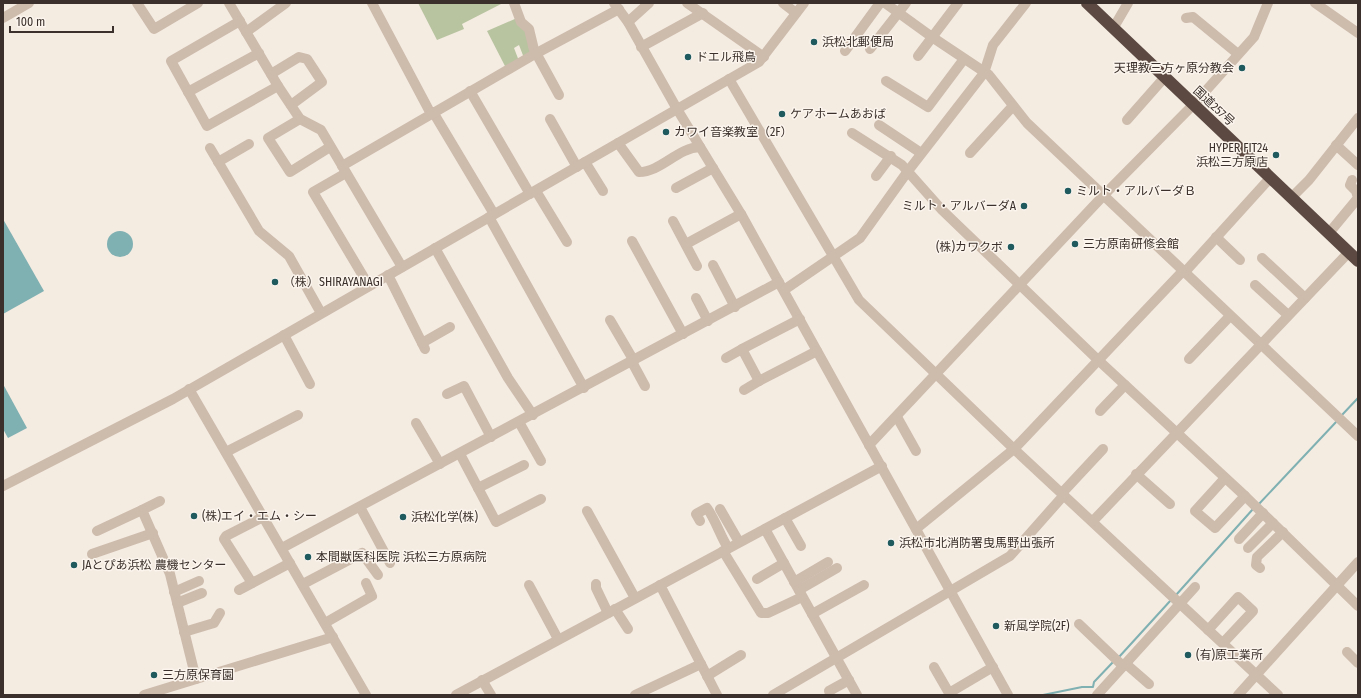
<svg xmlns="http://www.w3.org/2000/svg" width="1361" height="698" font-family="'Fira Sans Condensed','Noto Sans JP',sans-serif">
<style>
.green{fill:#b8c4a0}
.water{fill:#7fb0b2}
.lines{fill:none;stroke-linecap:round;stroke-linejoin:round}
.stream{stroke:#7fb0b2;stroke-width:2}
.minor{stroke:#cdbbac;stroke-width:10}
.highway{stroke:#5c4a42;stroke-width:12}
.poi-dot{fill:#1f5a5e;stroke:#fbf5ee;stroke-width:1.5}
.labels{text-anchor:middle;stroke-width:3;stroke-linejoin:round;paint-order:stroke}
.poi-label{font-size:12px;fill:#3b302b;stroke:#fbf5ee;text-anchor:start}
.street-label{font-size:12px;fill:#3b302b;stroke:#fbf5ee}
</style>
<rect width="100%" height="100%" fill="#f4ebe1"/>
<!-- green -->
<g class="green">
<polygon points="418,3 503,3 462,24 464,29 437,40"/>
<polygon points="517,18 526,30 532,53 524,58 519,45 514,48 519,61 506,68 487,31"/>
</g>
<!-- water -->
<g class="water">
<polygon points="3,219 44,291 3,314"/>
<circle cx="120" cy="244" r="13"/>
<polygon points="3,384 27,428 8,438 3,429"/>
</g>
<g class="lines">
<!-- stream -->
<g class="stream">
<polyline points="1341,416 1358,398"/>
<polyline points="1258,505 1337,421"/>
<polyline points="1176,595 1253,509"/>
<polyline points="1119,657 1171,600"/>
<polyline points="1043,695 1082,687 1093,687 1094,682 1114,661"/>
</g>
<!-- minor -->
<g class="minor">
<polyline points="137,3 154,29 198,3"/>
<polyline points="229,3 278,86 300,119 321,130 402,267"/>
<polyline points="372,3 431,114"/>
<polyline points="514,3 521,22 529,29 535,54"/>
<polyline points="614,3 628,22 677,109 741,214 1008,695"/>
<polyline points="687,3 764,57"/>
<polyline points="783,3 796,13"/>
<polyline points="885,3 932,37 989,75 1027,123 1358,436"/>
<polyline points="1315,3 1358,33"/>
<polyline points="3,18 29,3"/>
<polyline points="1186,18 1193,17 1238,54"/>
<polyline points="240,21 171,61 207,126 278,86"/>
<polyline points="628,22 649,3"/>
<polyline points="1114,27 1128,3"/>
<polyline points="246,32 286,3"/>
<polyline points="641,47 703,13"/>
<polyline points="870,49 906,3"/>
<polyline points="845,51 880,3"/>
<polyline points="536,53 559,95"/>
<polyline points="918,56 958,3"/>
<polyline points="271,74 299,57 307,59 322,82 291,105"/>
<polyline points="729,79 859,300 1014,449 1278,695"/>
<polyline points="886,81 928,107 964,59"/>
<polyline points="470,91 530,194"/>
<polyline points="188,92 259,53"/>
<polyline points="433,112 494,214"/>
<polyline points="300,119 268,138 290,172 330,147"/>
<polyline points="550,119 577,167"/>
<polyline points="1127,120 1164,78"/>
<polyline points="879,125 921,153"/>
<polyline points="852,133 902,165 942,210 1097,359 1245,496 1358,606"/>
<path d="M618,143L639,172C661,172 677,148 700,147"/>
<polyline points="1336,145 1358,165"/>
<polyline points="210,148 259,231 289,256 321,313"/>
<polyline points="970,153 1013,106"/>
<polyline points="218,162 249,144"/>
<polyline points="585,162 603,191"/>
<polyline points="342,166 535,54 619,9"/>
<polyline points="346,173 313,192 369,286"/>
<polyline points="876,176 891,156"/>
<polyline points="676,188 713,168"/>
<polyline points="536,191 567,242"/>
<polyline points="1292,197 1309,180 1358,118"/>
<polyline points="489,217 584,388"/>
<polyline points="673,221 697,266"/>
<polyline points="1329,233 1358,198 1356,191 1350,185 1352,180"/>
<polyline points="1216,237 1240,260"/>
<polyline points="632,241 683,334"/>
<polyline points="686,244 741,214"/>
<polyline points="435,248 508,378 533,415"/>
<polyline points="1262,258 1305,298"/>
<polyline points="713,265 735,307"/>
<polyline points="1184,273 1270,178"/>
<polyline points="388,275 425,349"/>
<polyline points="1255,285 1288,315"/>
<polyline points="784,290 860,238 908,171 984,73 993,45 1026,3"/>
<polyline points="696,298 708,321"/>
<polyline points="800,319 742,349 759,381 817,351"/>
<polyline points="610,320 634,361"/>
<polyline points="284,335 310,384"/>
<polyline points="422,343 450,327"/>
<polyline points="726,358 742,349"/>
<polyline points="1189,359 1230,316"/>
<polyline points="632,362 645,386"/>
<polyline points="189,389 366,695"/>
<polyline points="744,390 759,381"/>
<polyline points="447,394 464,386 491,437"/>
<polyline points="1100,411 1125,385"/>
<polyline points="897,417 916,451"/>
<polyline points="519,422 541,461"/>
<polyline points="416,423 440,464"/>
<polyline points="869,445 1103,196 1193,105 1254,37 1268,3"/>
<polyline points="226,452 298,415"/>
<polyline points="460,454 496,522 541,499"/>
<polyline points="1136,474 1170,504"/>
<polyline points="1225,478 1195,511 1215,528 1245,496"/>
<polyline points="3,486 173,399 759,62 804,3"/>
<polyline points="478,488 524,465"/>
<polyline points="1062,493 1103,449"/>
<polyline points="160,501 142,510 170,574 196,679"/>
<polyline points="360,507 390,563"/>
<polyline points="720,509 739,542"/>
<polyline points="587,511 635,598"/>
<polyline points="785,518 801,546"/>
<path d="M700,521L696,514L707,508C716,521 720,535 728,548"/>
<polyline points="1093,521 1349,252"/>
<polyline points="765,529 857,695"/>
<polyline points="916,529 1014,449 1182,272"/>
<polyline points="97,531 142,510"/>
<polyline points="1239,539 1263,513"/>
<polyline points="282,548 779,282"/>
<polyline points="1248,548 1273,523"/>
<polyline points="723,551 761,613 768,613 802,597"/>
<polyline points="92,554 153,533"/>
<polyline points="1260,568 1256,565 1257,557 1283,532"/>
<polyline points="757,579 784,563"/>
<polyline points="794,582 828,562"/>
<polyline points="252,583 224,539 226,536 263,517"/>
<polyline points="303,584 362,553 378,575"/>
<polyline points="596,584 596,588 608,613"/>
<polyline points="529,585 558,639"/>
<polyline points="660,585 717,695"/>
<polyline points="239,590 290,563"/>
<polyline points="799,590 837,568"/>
<polyline points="174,592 199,581"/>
<polyline points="177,603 202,593"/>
<polyline points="615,609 628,629"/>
<polyline points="812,614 864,585"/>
<polyline points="325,623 372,596 366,583"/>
<polyline points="1079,624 1123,666"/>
<polyline points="1208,630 1238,597 1253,611 1223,643"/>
<polyline points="184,632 214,623 220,613"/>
<polyline points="1347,652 1358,663"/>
<polyline points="1126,664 1149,684"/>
<polyline points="934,667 949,693 993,667"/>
<polyline points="707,676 741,655"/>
<polyline points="482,680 491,695"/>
<polyline points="829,691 849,680"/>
<polyline points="144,695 333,637"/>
<polyline points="456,695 882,466"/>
<polyline points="635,695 701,664"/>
<polyline points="773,695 1010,556 1064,495"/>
<polyline points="1097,695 1195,587"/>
<polyline points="1238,695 1358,562"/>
</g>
<!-- highway -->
<polyline class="highway" points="1087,3 1358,261"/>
</g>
<!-- markers -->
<g class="poi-dot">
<circle cx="814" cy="42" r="4"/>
<circle cx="688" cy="57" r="4"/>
<circle cx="1242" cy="68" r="4"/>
<circle cx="782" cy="114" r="4"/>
<circle cx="666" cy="132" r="4"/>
<circle cx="1276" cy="155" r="4"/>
<circle cx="1068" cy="191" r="4"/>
<circle cx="1024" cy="206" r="4"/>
<circle cx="1075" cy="244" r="4"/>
<circle cx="1011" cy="247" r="4"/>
<circle cx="275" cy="282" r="4"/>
<circle cx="194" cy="516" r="4"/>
<circle cx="403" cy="517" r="4"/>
<circle cx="891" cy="543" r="4"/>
<circle cx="308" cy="557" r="4"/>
<circle cx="74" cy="565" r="4"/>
<circle cx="996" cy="626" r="4"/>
<circle cx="1188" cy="655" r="4"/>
<circle cx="154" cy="675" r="4"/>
</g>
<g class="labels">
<!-- poi labels -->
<g class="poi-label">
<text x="822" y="46">浜松北郵便局</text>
<text x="696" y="61">ドエル飛鳥</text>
<text x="1234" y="72" text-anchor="end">天理教三方ヶ原分教会</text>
<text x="790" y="118">ケアホームあおば</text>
<text x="674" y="136">カワイ音楽教室（2F）</text>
<text x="1268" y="152" text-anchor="end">HYPER FIT24<tspan x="1268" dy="14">浜松三方原店</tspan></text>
<text x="1076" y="195">ミルト・アルバーダＢ</text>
<text x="1016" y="210" text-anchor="end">ミルト・アルバーダA</text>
<text x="1083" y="248">三方原南研修会館</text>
<text x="1003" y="251" text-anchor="end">(株)カワクボ</text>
<text x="283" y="286">（株）SHIRAYANAGI</text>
<text x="202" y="520">(株)エイ・エム・シー</text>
<text x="411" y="521">浜松化学(株)</text>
<text x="899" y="547">浜松市北消防署曳馬野出張所</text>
<text x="316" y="561">本間獣医科医院 浜松三方原病院</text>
<text x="82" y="569">JAとぴあ浜松 農機センター</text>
<text x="1004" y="630">新風学院(2F)</text>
<text x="1196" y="659">(有)原工業所</text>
<text x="162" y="679">三方原保育園</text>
</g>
<!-- street labels -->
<g class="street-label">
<text transform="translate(1214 106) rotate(43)" y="4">国道257号</text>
</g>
</g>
<!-- border -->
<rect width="1361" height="698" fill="none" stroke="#3b302b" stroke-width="8"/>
<!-- scale -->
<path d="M10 26v6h103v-6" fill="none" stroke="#3b302b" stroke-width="2"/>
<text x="16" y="26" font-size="12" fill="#3b302b" stroke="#fbf5ee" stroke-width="3" paint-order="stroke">100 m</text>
</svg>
